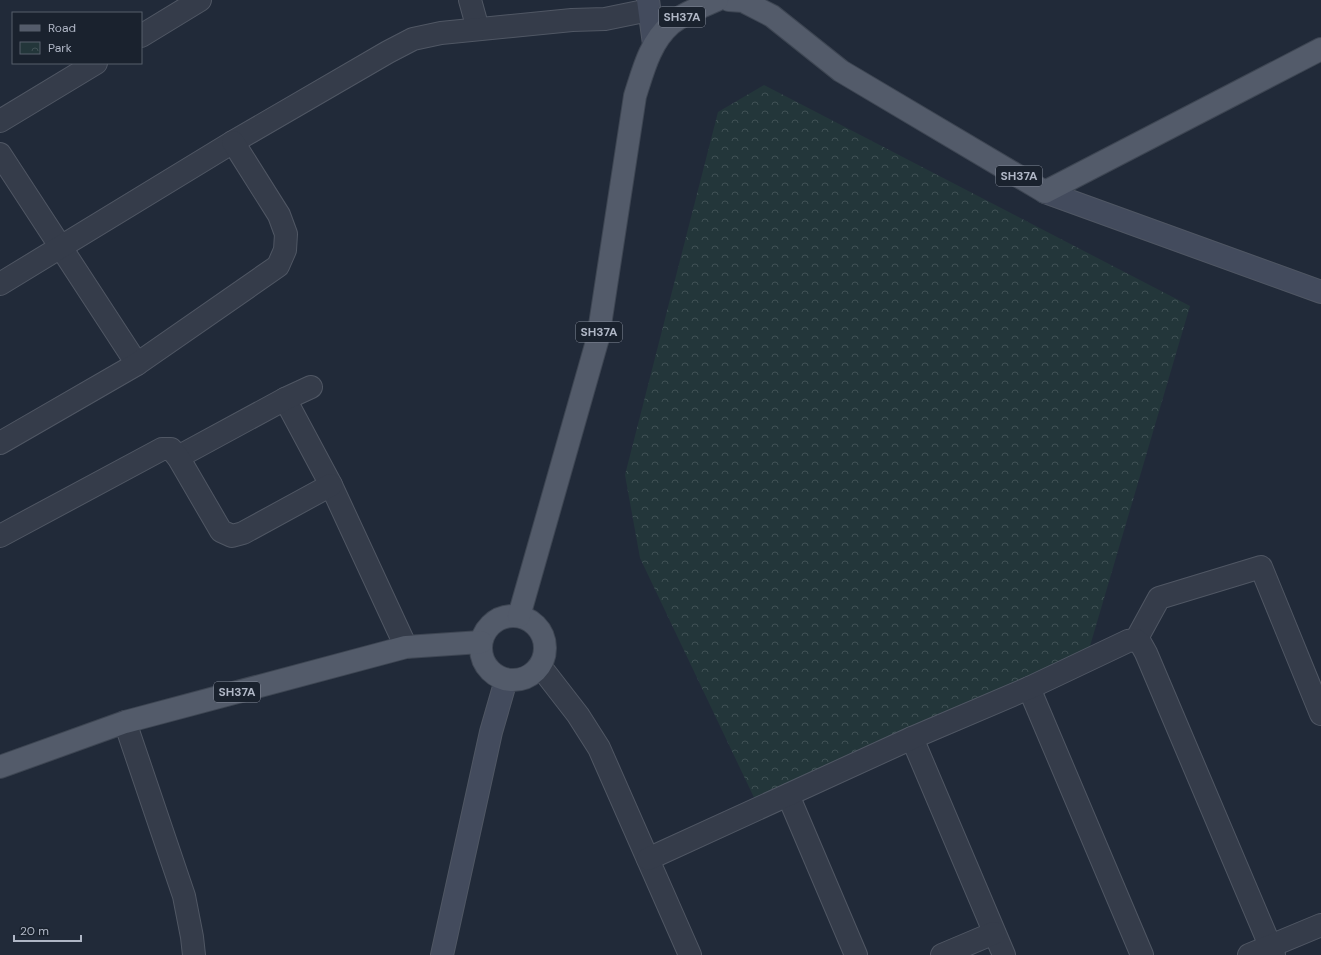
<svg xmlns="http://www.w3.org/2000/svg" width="1321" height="955" font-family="'DM Sans',sans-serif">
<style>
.park{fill:url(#park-crowns)}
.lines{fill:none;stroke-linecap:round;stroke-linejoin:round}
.minor-casing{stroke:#505764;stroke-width:24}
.secondary-casing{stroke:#505764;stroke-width:24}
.primary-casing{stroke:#3e4653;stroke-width:24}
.minor{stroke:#353c4a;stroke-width:22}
.secondary{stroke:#434b5d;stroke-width:22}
.primary{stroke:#535b6a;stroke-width:22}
.labels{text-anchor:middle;stroke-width:4;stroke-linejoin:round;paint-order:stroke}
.shield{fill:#1a222e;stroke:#838a98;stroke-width:1}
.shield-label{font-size:12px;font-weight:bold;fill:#b0b7c6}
</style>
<defs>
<pattern id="park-crowns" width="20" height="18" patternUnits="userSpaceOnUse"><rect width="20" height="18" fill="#23363a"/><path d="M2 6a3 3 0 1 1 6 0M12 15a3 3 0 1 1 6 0" fill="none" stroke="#405155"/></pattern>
</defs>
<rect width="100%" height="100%" fill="#212a39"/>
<!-- park -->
<polygon class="park" points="764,85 1190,306 1085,663 759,808 640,558 625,475 718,112"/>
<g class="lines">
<!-- minor casing -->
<g class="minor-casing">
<g id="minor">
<polyline points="470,0 478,29"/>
<polyline points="141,36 200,0"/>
<polyline points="0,121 96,63"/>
<polyline points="0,154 137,364"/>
<polyline points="0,284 233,142 388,52 413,39 441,33 572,20 605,19 649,10"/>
<polyline points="285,399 331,485 406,647"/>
<polyline points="0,443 137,364 278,266 285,250 286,234 279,215 233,142"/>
<polyline points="178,457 285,399 311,387"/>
<polyline points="0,536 162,449 171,449 178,457 221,531 232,536 243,533 331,485"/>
<polyline points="1136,640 1159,598 1261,567 1321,714"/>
<polyline points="540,666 578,715 599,748 690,955"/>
<polyline points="1029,688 1142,955"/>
<polyline points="125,722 184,896 192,937 194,955"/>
<polyline points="912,738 1004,955"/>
<polyline points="788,795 856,955"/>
<polyline points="648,859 912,738 1029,688 1128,641 1136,640 1141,644 1146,653 1274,955"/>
<polyline points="942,955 994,933"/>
<polyline points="1249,955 1321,925"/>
</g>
</g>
<!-- secondary casing -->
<g class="secondary-casing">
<g id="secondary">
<polyline points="648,0 654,44"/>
<polyline points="1045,192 1321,292"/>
<polyline points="442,955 491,732 506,680"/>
</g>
</g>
<!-- primary casing -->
<g class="primary-casing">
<g id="primary">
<polyline points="729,0 743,1 772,16 841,71 1045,192 1321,49"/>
<circle cx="513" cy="648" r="32"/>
<path d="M519,616L598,338L635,96C643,71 650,42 671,24C684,13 701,7 717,0"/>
<polyline points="0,767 125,722 406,647 481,642"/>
</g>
</g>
<!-- minor -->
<use href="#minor" class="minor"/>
<!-- secondary -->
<use href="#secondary" class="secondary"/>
<!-- primary -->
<use href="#primary" class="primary"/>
</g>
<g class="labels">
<!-- shield labels -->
<g class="shield">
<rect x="659" y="7" width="46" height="20" rx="3"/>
<rect x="996" y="166" width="46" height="20" rx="3"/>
<rect x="576" y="322" width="46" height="20" rx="3"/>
<rect x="214" y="682" width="46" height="20" rx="3"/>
</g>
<g class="shield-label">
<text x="682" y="21">SH37A</text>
<text x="1019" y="180">SH37A</text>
<text x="599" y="336">SH37A</text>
<text x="237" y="696">SH37A</text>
</g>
</g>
<!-- legend -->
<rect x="12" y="12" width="130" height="52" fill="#1a222e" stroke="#565e6b"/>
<rect x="20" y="25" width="20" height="6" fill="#535b6a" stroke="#565e6b"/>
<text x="48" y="32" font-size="12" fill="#b0b7c6">Road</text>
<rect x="20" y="42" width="20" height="12" fill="url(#park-crowns)" stroke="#565e6b"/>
<text x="48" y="52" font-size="12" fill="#b0b7c6">Park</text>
<!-- scale -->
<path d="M14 935v6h67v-6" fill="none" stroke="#b0b7c6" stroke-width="2"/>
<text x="20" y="935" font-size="12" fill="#b0b7c6" stroke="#1a222e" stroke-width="3" paint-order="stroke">20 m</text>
</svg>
